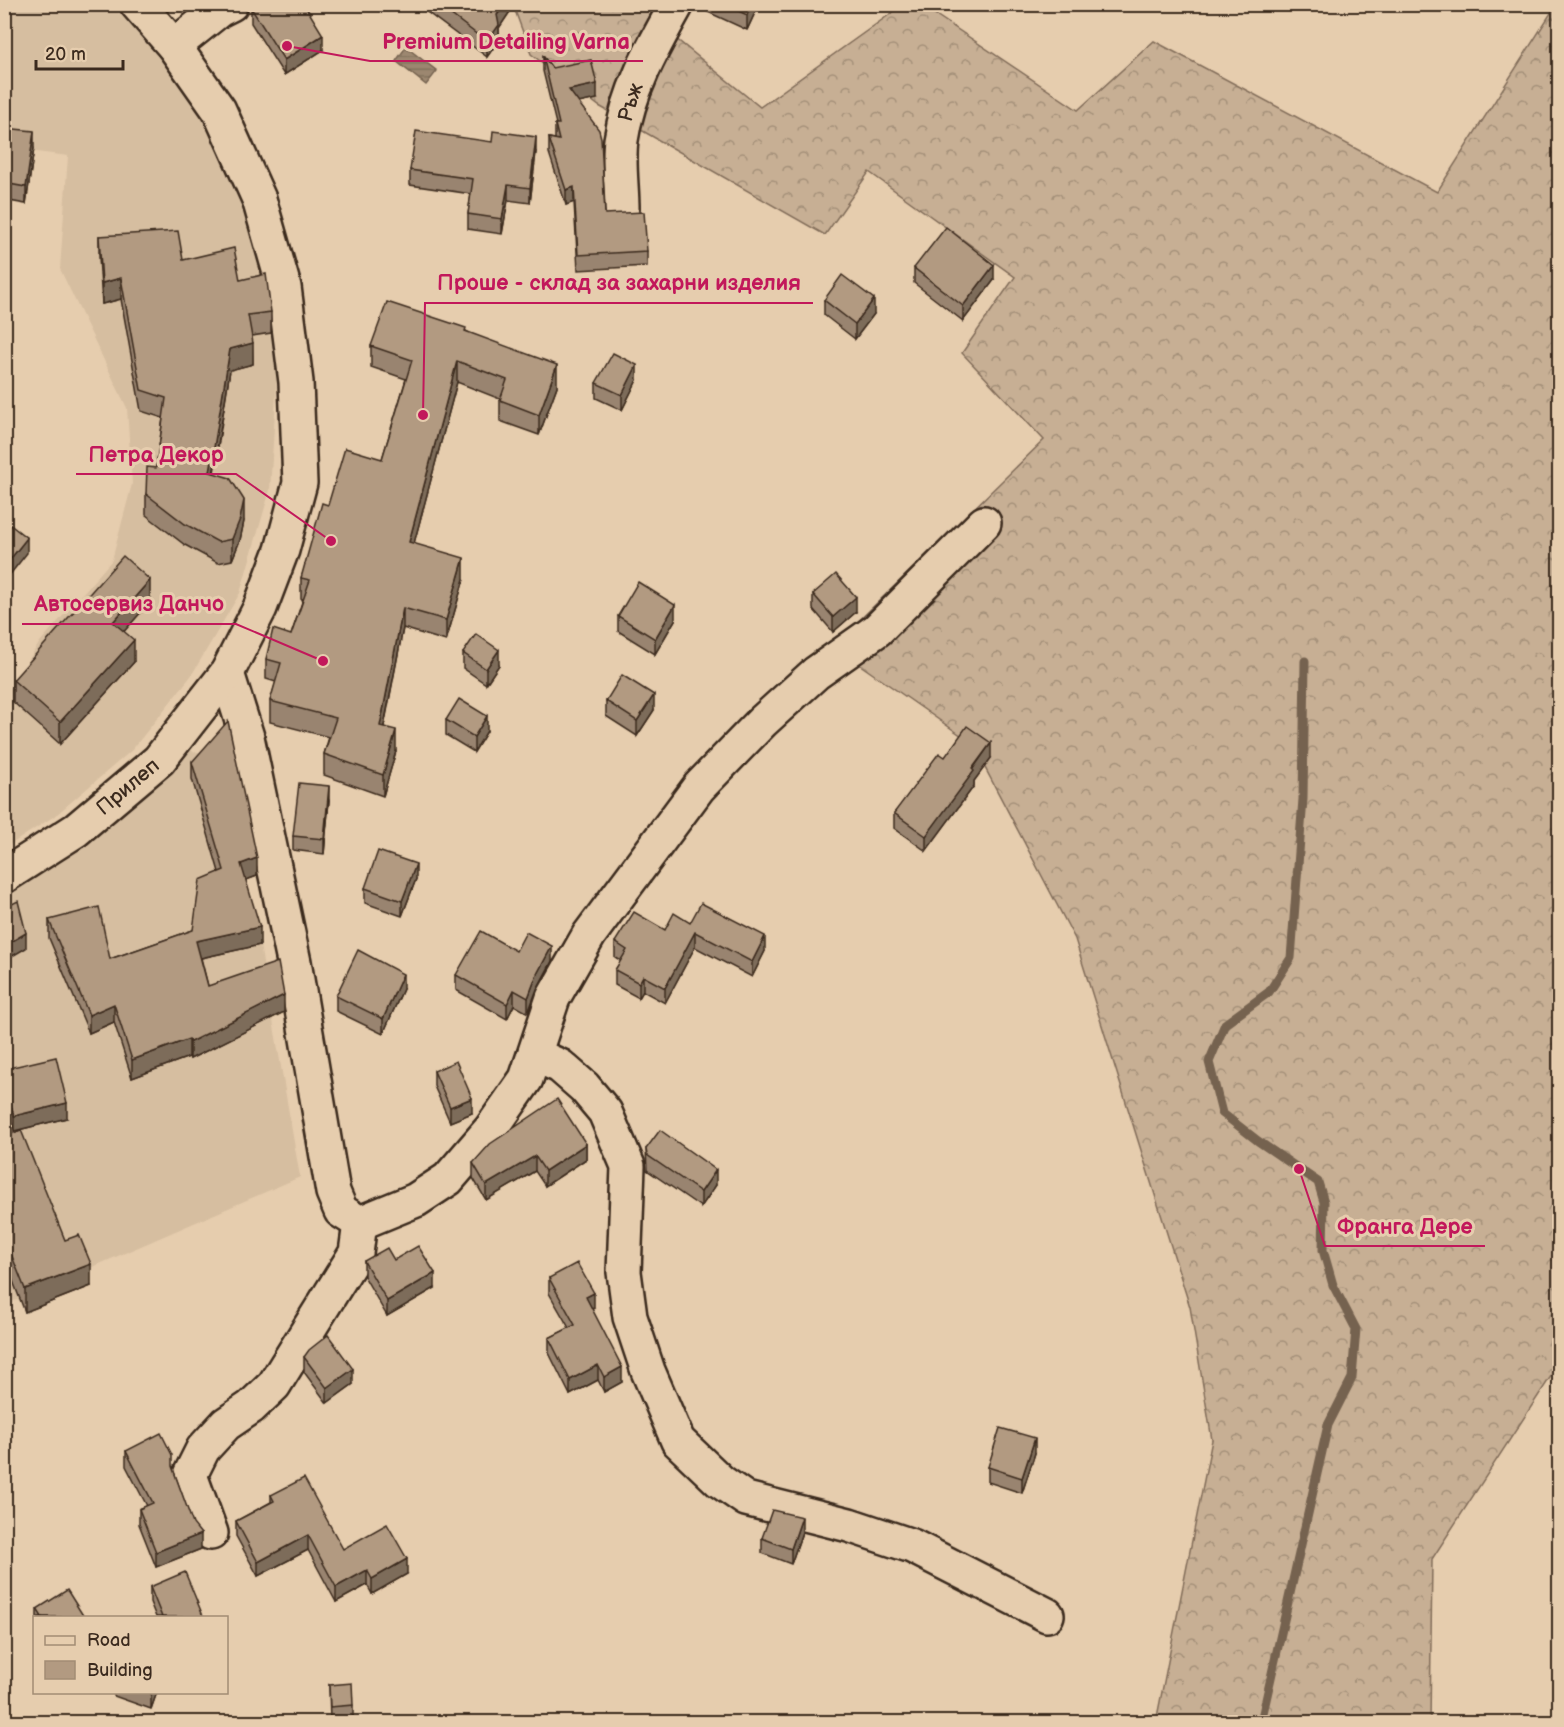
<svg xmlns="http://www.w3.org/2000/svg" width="1564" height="1727" font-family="'Balsamiq Sans',sans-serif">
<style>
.built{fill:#d6bea0}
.forest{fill:url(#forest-crowns);stroke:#816c59;stroke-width:1.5}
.water{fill:url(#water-rules);stroke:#75624f;stroke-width:1.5}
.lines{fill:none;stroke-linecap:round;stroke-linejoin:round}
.stream{stroke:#75624f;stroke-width:9}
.minor-casing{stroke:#3b2a1e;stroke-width:38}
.minor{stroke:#e6cdae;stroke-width:33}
.wall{fill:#99846f;stroke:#3b2a1e;stroke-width:1.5}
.shaded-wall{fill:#7d6c5a;stroke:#3b2a1e;stroke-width:1.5}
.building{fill:#b29a81;stroke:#3b2a1e;stroke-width:1.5}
.labels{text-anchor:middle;stroke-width:6;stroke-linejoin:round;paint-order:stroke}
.street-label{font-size:21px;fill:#3b2a1e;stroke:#e6cdae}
.leader{fill:none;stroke:#c2185b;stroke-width:2}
.callout-dot{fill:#c2185b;stroke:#e6cdae;stroke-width:2}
.callout-label{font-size:22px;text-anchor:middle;font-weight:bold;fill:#c2185b;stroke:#e6cdae;stroke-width:6;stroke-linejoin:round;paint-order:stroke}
</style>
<defs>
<pattern id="forest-crowns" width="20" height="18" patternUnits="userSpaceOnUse" patternTransform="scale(1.5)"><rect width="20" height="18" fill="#c7af94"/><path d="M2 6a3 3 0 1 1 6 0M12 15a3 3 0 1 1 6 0" fill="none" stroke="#a38f78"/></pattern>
<pattern id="water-rules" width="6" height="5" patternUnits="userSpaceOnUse" patternTransform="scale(1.5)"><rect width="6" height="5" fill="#9c8770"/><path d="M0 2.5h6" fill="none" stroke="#806f5b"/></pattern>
</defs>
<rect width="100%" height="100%" fill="#e6cdae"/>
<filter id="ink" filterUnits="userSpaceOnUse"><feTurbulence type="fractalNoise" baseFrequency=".0167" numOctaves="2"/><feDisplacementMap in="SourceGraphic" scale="12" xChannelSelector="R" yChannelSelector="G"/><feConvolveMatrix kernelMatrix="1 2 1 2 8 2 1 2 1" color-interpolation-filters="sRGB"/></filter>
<g filter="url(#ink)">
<!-- built -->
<g class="built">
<polygon points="5,5 111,5 180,76 232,169 261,265 277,380 270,490 240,593 191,676 132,750 56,815 5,848 4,698 40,642 112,560 132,484 127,408 60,269 68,156 5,148"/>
<polygon points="185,750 217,755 260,945 300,1177 5,1305 4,892 31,877"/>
</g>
<!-- forest -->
<polygon class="forest" points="513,5 660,5 653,20 760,107 903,5 921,5 1078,110 1154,41 1437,192 1556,5 1559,5 1559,1364 1432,1559 1430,1722 1156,1722 1212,1440 1190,1307 1075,939 972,743 833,646 1044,440 962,353 1015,277 869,172 825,235 599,106 531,54"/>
<!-- water -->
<polygon class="water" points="406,47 437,71 426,85 396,61"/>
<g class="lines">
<!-- stream -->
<polyline class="stream" points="1261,1722 1328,1425 1352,1378 1356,1329 1333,1285 1323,1250 1324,1202 1318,1182 1258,1141 1222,1113 1209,1062 1225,1024 1269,992 1291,958 1303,799 1305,661"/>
<!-- minor casing -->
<g class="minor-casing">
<g id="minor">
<polyline points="174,46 219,10 231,4"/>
<path id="s1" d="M622,209C622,187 618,162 621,140C628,91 653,47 677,4"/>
<polyline points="227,673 247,737 294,962 333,1192 341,1211 360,1223 416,1200 448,1179 491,1129 526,1079 553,998 589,935 699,787 762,722 816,673 877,630 984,523"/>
<path id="s2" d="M4,876L76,830L159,760L227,673L260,608L282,550L300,483L296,382L284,287L259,199L219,110L174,46L137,4"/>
<polyline points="535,1055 560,1066 584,1087 605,1112 628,1166 624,1272 630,1317 648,1371 678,1441 720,1481 746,1499 849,1525 912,1546 1047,1615"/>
<polyline points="211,1533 190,1475 203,1449 226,1424 251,1407 274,1385 356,1253 360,1223"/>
</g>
</g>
<!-- minor -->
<use href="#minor" class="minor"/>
</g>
<!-- wall -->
<g class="wall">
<polygon points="423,4 513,4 513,7 499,28 499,40 487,57 423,9"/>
<polygon points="697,4 759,4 747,30 697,7"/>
<polygon points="251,8 323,50 284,75 251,23"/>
<polygon points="543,56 552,68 597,99 578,103 605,214 647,251 647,266 578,270 574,202 566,205 549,153 549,138 555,139 555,124 556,124 543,71"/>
<polygon points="4,128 34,148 26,204 4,200"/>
<polygon points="536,152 530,203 508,200 502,234 468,229 468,214 471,194 410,185 410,170"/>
<polygon points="99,236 183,260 240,280 271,312 271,333 252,336 253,364 230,370 214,473 244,521 240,540 232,560 218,563 185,545 146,515 146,494 156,468 163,418 141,411 121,299 102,304 99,257"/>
<polygon points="914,268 994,280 963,321 914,283"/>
<polygon points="824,300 874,314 855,339 824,315"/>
<polygon points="466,331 557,386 539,435 500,421 500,399 457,382 414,543 464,579 446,641 403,628 384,727 396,751 383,796 324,775 324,754 329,737 270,722 270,701 276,682 266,679 266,659 291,635 303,599 301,599 301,578 328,505 382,459 406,379 371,367 371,346"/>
<polygon points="637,380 622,410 596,398 596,383"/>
<polygon points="813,594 856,612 833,632 813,609"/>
<polygon points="150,602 124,631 134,662 60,744 13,702 13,680"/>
<polygon points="618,616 675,620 655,654 618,631"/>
<polygon points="463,653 499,665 486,684 463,668"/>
<polygon points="606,701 654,710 637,736 606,716"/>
<polygon points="446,720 487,731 474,752 446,735"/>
<polygon points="945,757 991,758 974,781 974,786 926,851 894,828 894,813"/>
<polygon points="192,762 257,876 246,880 260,945 201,958 208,986 284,1012 190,1059 189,1057 132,1078 114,1022 89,1033 49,938 49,920 110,959 193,930 219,872 192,779"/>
<polygon points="329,801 324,854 293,850 293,836"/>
<polygon points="416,879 402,916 365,903 365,888"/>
<polygon points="690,923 765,951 752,977 695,947 665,1003 643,991 639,998 615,985 615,970 621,961 615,957 615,942"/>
<polygon points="516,951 552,961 537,989 528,1013 514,1005 507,1019 456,990 456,975"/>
<polygon points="403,989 383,1034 336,1011 336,996"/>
<polygon points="4,1069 67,1118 14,1131 4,1096"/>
<polygon points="434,1071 472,1113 450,1122 434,1086"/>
<polygon points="4,1137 91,1286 25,1312 4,1258"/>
<polygon points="586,1144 586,1159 545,1186 535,1171 486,1200 473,1178 473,1163"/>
<polygon points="646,1149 716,1185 701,1207 647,1170"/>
<polygon points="394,1260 435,1288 387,1316 364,1276 364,1261"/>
<polygon points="549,1278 594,1308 592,1309 622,1382 604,1392 598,1380 570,1395 549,1353 549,1338 569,1328 549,1293"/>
<polygon points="304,1357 353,1384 327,1403 304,1372"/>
<polygon points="126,1451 172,1466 201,1549 156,1567 139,1524 139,1509 147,1506 126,1466"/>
<polygon points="1035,1453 1022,1493 988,1482 988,1467"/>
<polygon points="271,1495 343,1549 407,1574 372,1594 367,1585 336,1602 308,1550 258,1576 236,1536 236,1521 271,1502"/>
<polygon points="802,1532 791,1564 762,1553 762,1538"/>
<polygon points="150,1587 203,1617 156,1617 150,1602"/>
<polygon points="37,1609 84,1617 37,1617"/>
<polygon points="329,1685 353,1705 353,1720 330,1722"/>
<polygon points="114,1692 157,1692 151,1709 114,1696"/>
</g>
<!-- shaded-wall -->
<g class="shaded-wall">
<polygon points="505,4 513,4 513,7 499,28 499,40 487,57 487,42 497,15"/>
<polygon points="752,4 759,4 747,30 747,15"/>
<polygon points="323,35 323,50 284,75 284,60"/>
<polygon points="597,84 597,99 569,105 569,90"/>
<polygon points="34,131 34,148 26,204 26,187"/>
<polygon points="536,137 536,152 530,203 530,188"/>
<polygon points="508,185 508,200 502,234 502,219"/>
<polygon points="574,187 574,202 566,205 566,190"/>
<polygon points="994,265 994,280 963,321 963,306"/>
<polygon points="121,278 121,299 102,304 102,283"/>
<polygon points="874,299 874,314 855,339 855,324"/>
<polygon points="253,343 253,364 230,370 210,493 210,472 230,349"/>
<polygon points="457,361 457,382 409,562 409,542"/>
<polygon points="557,365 557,386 539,435 539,415"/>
<polygon points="637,365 637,380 622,410 622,395"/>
<polygon points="244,500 244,521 240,540 232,560 232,539"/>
<polygon points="27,538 27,553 4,582 4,567"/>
<polygon points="464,558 464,579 446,641 446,620"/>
<polygon points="150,580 150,602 113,644 113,622"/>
<polygon points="856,597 856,612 833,632 833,617"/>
<polygon points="675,605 675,620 655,654 655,639"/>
<polygon points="403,608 403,628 380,746 380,726"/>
<polygon points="134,640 134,662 60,744 60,722"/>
<polygon points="499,650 499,665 486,684 486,669"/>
<polygon points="654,695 654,710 637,736 637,721"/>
<polygon points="487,716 487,731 474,752 474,737"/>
<polygon points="396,730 396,751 383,796 383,775"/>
<polygon points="991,743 991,758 974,781 974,786 926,851 926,836"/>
<polygon points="329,786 329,801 324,854 324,839"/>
<polygon points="257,858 257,876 241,882 241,864"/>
<polygon points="416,864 416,879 402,916 402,901"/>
<polygon points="260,927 260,945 196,959 196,941"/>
<polygon points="695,932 695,947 665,1003 665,988"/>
<polygon points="26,933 26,948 4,961 4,946"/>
<polygon points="765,936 765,951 752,977 752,962"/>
<polygon points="552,946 552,961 537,989 528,1013 528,998 537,974"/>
<polygon points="403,974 403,989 383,1034 383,1019"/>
<polygon points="643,976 643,991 639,998 639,983"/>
<polygon points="514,990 514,1005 507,1019 507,1004"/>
<polygon points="284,995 284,1012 190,1059 190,1042"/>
<polygon points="114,1004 114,1022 89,1033 89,1015"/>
<polygon points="189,1039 189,1057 132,1078 132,1060"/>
<polygon points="472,1098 472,1113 450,1122 450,1107"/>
<polygon points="67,1103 67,1118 14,1131 14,1116"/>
<polygon points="586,1144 586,1159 545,1186 545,1171"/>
<polygon points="535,1156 535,1171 486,1200 486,1185"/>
<polygon points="716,1170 716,1185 701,1207 701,1192"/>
<polygon points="91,1264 91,1286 25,1312 25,1289"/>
<polygon points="435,1273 435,1288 387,1316 387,1301"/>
<polygon points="594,1293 594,1308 586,1312 586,1297"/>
<polygon points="598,1365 598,1380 570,1395 570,1380"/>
<polygon points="622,1367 622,1382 604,1392 604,1377"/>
<polygon points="353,1369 353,1384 327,1403 327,1388"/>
<polygon points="1035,1438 1035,1453 1022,1493 1022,1478"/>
<polygon points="802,1517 802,1532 791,1564 791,1549"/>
<polygon points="201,1534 201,1549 156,1567 156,1552"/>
<polygon points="308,1535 308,1550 258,1576 258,1562"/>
<polygon points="407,1559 407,1574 372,1594 372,1579"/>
<polygon points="367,1570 367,1585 336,1602 336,1587"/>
<polygon points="152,1692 157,1692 151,1709 151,1694"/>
</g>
<!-- building -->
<g class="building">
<polygon points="257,4 304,4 323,35 284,60 251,8"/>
<polygon points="437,4 505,4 497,15 499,25 487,42"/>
<polygon points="724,4 752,4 747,15"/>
<polygon points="543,56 552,68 591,60 597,84 569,90 599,130 601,138 605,214 644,212 647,251 578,255 574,187 566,190 549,138 559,140 555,124 559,124"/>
<polygon points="4,128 34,131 26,187 4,183"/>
<polygon points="416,131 492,142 493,131 536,137 530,188 508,185 502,219 468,214 473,179 410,170"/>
<polygon points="946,227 994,265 963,306 914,268"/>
<polygon points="178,231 183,260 234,248 240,280 266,274 271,312 248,315 253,343 230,349 210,472 230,478 244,500 240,519 232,539 218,542 185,524 146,494 147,467 156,468 166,398 141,390 121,278 102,283 99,236"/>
<polygon points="842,275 874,299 855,324 824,300"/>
<polygon points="387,302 466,328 465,331 557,365 539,415 500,400 507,380 457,361 409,542 464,558 446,620 403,608 380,726 396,730 383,775 324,754 336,718 270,701 281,663 266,659 273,629 291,635 310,580 301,578 322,503 328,505 345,448 382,459 412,360 371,346"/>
<polygon points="613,353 637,365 622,395 596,383"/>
<polygon points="4,520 27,538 4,567"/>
<polygon points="123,556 150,580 113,622 134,640 60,722 13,680"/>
<polygon points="836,574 856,597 833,617 813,594"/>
<polygon points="638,582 675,605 655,639 618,616"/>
<polygon points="476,634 499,650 486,669 463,653"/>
<polygon points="622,675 654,695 637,721 606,701"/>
<polygon points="459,699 487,716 474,737 446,720"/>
<polygon points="228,721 257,858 241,864 260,927 196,941 208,986 278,962 284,995 190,1042 189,1039 132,1060 114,1004 89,1015 49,920 99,907 110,959 193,930 200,880 224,870 192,762"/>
<polygon points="967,726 991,743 972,769 974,771 926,836 894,813 939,753 945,757"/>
<polygon points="299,783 329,786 324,839 293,836"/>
<polygon points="378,851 416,864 402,901 365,888"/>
<polygon points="18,901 26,933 4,946 4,908"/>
<polygon points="701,903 765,936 752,962 695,932 665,988 643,976 639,983 615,970 627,950 615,942 634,912 665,930 674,913 690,923"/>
<polygon points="481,931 516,951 526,932 552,946 537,974 528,998 514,990 507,1004 456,975"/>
<polygon points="358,950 403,974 383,1019 336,996"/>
<polygon points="56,1057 67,1103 14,1116 4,1081 4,1069"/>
<polygon points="456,1061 472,1098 450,1107 434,1071"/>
<polygon points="557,1099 586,1144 545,1171 535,1156 486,1185 473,1163 490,1144"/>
<polygon points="21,1130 65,1240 79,1235 91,1264 25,1289 4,1236 4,1137"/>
<polygon points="660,1130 716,1170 701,1192 647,1155 646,1149"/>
<polygon points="418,1246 435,1273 387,1301 364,1261 387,1248 394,1260"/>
<polygon points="577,1263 594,1293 586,1297 622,1367 604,1377 598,1365 570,1380 549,1338 575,1325 549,1278"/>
<polygon points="328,1335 353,1369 327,1388 304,1357 309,1350"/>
<polygon points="1000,1428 1035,1438 1022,1478 988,1467"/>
<polygon points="161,1433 172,1455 172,1466 193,1524 201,1534 156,1552 139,1509 153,1503 126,1451"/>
<polygon points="304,1478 343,1549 387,1524 407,1559 372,1579 367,1570 336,1587 308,1535 258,1562 236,1521 274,1501 271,1495"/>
<polygon points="772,1510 802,1517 791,1549 762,1538"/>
<polygon points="185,1572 203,1616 199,1617 162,1617 150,1587"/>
<polygon points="67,1590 84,1617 42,1617 37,1609"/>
<polygon points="352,1683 353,1705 330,1707 329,1685"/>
</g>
</g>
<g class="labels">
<!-- street labels -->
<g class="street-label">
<text dy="7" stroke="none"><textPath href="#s1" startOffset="108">Ръж</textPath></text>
<text dy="7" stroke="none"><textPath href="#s2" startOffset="153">Прилеп</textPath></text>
</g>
</g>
<!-- callouts -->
<path class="leader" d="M287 46L370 61H643M423 415L425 303H813M331 541L236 474H76M323 661L236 624H22M1299 1169L1325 1246H1485"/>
<g class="callout-dot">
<circle cx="287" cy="46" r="6"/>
<circle cx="423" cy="415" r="6"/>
<circle cx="331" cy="541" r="6"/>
<circle cx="323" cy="661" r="6"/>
<circle cx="1299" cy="1169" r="6"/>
</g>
<g class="callout-label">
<text x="506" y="49">Premium Detailing Varna</text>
<text x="619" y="290">Проше - склад за захарни изделия</text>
<text x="156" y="462">Петра Декор</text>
<text x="129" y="611">Автосервиз Данчо</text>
<text x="1405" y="1234">Франга Дере</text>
</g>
<!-- margin -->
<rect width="1564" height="1727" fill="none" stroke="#e6cdae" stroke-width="24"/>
<rect x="12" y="12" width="1540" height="1703" fill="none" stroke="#3b2a1e" stroke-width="2" filter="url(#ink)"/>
<!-- legend -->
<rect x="33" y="1616" width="195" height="78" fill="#e6cdae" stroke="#a28c74" stroke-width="1.5"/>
<rect x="45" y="1636" width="30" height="9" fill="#e6cdae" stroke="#a28c74" stroke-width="1.5"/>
<text x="87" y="1646" font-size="18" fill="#3b2a1e">Road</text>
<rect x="45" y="1661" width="30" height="18" fill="#b29a81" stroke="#a28c74" stroke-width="1.5"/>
<text x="87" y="1676" font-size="18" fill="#3b2a1e">Building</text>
<!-- scale -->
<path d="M36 60v9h87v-9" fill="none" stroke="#3b2a1e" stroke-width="3"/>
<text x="45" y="60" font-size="18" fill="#3b2a1e" stroke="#e6cdae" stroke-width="4.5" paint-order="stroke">20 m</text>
</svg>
